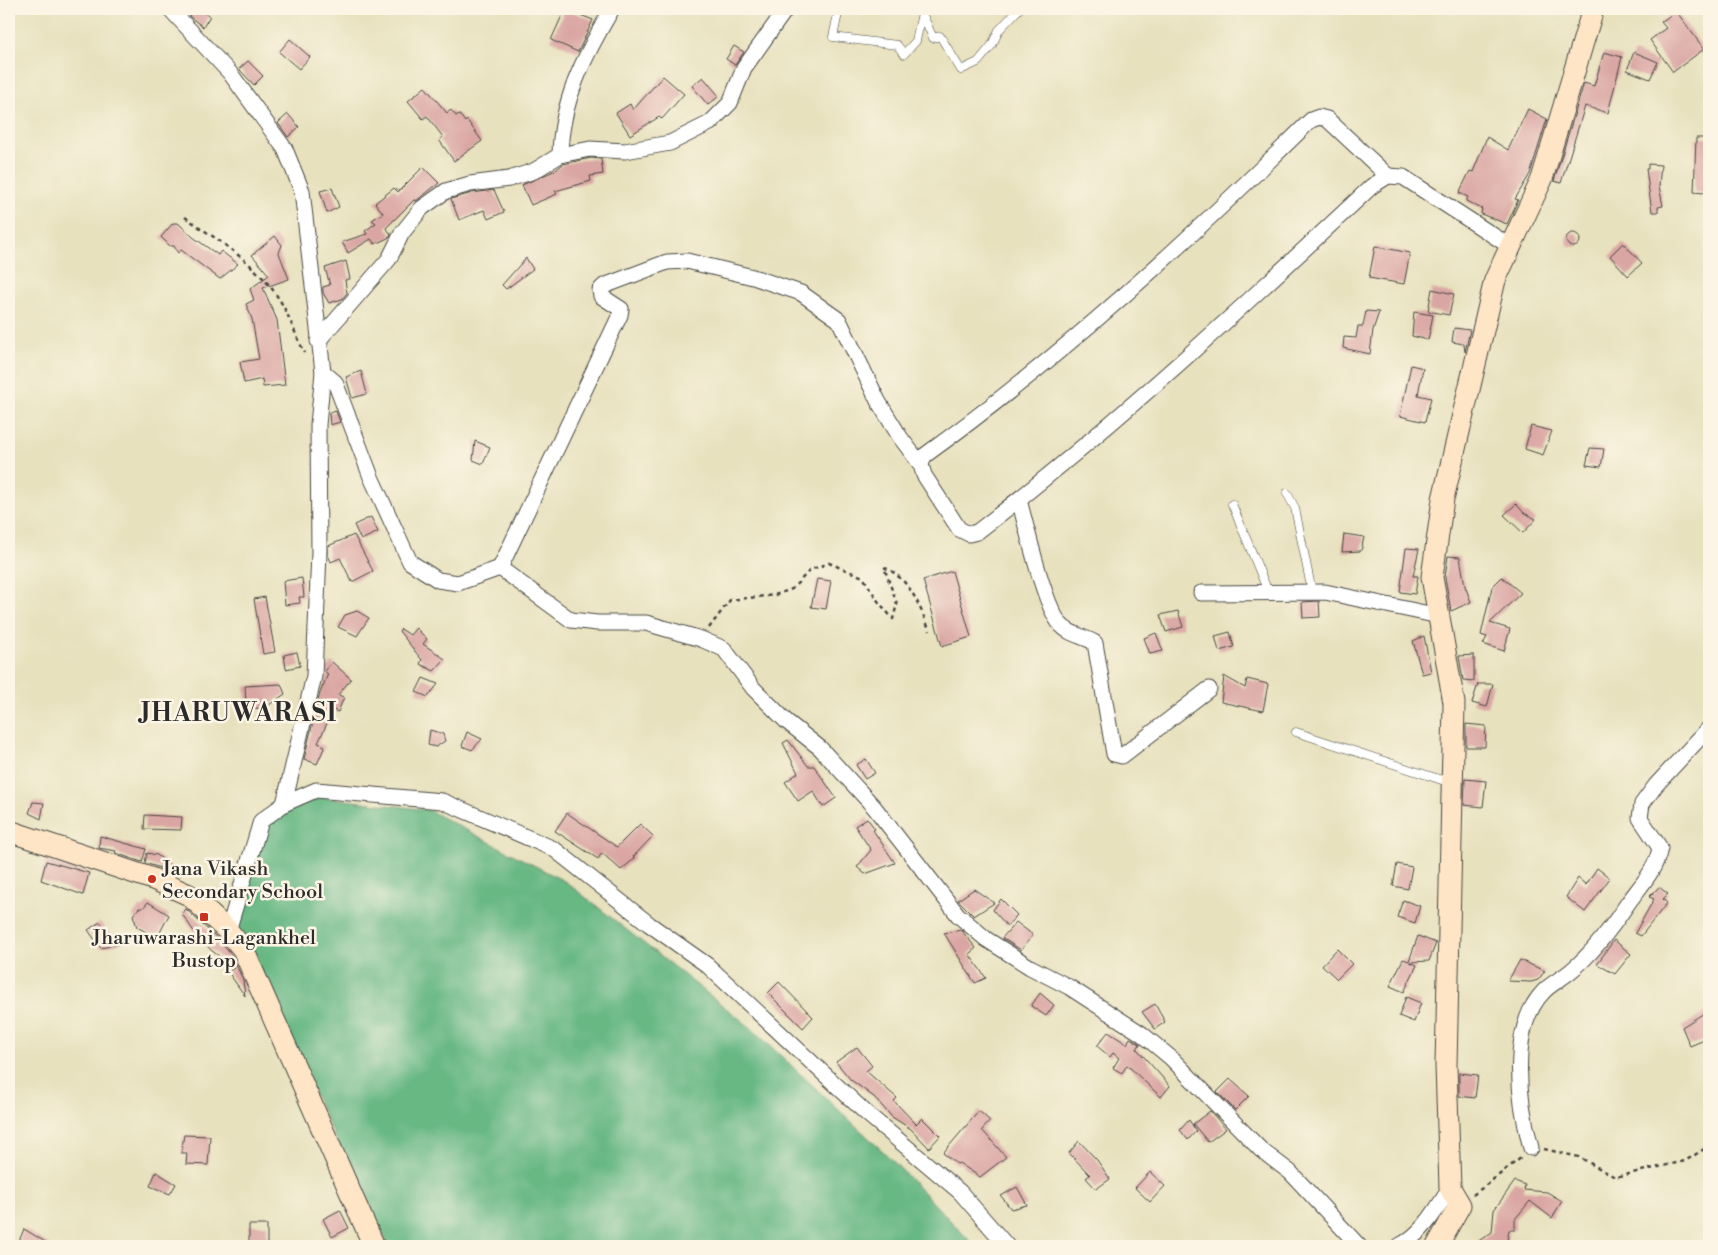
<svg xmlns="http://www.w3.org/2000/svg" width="1718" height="1255" font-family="'Libre Bodoni',serif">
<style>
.forest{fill:#68b884;stroke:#4a7258}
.building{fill:#daa6a3}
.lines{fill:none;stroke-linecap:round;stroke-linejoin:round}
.lane-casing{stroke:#474641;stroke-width:9}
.street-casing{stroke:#474641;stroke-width:17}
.secondary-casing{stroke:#474641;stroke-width:23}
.path{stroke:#474641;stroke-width:2.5;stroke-dasharray:4 4;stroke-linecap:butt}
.lane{stroke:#fff;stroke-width:8}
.street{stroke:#fff;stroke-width:15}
.secondary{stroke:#fee5c5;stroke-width:21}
.poi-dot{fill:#c8321e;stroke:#fcf5e5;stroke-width:2}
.labels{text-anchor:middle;stroke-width:5;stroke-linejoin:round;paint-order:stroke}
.poi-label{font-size:20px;fill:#2b2b2b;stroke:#fcf5e5;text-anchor:start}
.district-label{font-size:25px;font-weight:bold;letter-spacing:1px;fill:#2b2b2b;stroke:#fcf5e5}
</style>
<rect width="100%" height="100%" fill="#fcf5e5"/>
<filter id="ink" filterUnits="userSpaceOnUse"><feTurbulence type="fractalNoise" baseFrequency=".02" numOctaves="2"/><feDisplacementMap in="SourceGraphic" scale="10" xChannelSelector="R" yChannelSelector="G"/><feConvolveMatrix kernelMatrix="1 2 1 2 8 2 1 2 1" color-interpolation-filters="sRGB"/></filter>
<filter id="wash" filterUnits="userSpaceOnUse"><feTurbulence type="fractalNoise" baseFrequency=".0096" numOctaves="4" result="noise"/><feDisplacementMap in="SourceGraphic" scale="20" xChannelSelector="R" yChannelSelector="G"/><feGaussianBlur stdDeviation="1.12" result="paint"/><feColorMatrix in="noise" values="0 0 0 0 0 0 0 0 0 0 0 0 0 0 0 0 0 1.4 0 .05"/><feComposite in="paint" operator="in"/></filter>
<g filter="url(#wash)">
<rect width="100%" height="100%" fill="#e7e1be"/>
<!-- forest -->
<polygon class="forest" points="304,795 428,810 566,882 750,1027 888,1156 970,1241 978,1246 389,1246 229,922 261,825"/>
<g id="blocks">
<!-- building -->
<g class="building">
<polygon points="194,9 198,9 210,16 203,27 189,16"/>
<polygon points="565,9 593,20 578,52 551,40"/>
<polygon points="1676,11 1704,49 1673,72 1650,40 1666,28 1661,22"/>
<polygon points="290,39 310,57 299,69 279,52"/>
<polygon points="734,46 744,52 735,65 726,59"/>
<polygon points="1604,52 1622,57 1608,113 1585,106 1561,183 1554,181 1584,83 1594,86"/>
<polygon points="1634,52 1658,62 1650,79 1627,70"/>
<polygon points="248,61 263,76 254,85 239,69"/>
<polygon points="663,76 684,94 662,119 659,117 630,135 616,113 630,104 633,110"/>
<polygon points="703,77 719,96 708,105 692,86"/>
<polygon points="425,87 447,113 451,110 456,116 459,114 465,122 467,120 482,141 454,161 439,140 443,137 427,116 423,119 408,101"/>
<polygon points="1528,109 1547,119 1530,174 1515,199 1518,200 1507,224 1481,214 1482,209 1466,201 1468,197 1459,193 1470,171 1473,172 1487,137 1508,150"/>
<polygon points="288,114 299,127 288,137 278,123"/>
<polygon points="1696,138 1709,138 1706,190 1703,193 1694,192"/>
<polygon points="591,158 601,159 603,174 590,176 591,181 555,191 557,194 531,205 522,185 556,170 563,164"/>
<polygon points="1648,164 1661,165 1659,186 1663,206 1658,207 1658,212 1652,212 1646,169 1648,169"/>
<polygon points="423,167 439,183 416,201 415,199 386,228 391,234 390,237 375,244 371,239 348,253 342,242 367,234 365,231 376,223 372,220 383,213 375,203 394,188 398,192"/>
<polygon points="332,188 339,207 327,213 320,191"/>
<polygon points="494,190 504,212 488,219 484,210 459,220 451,199 472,193"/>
<polygon points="173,223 178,223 193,237 218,255 221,251 238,264 220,279 181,250 178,253 174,246 170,246 161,237"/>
<circle cx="1573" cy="240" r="7"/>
<polygon points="275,236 282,245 279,253 289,279 263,288 277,320 285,385 263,387 262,379 244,383 240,362 259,359 252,319 246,304 254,300 250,289 269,275 252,255"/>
<polygon points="1623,243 1642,263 1628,276 1610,256"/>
<polygon points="1375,246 1410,253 1404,284 1369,278"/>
<polygon points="526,258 533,269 506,289 502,285"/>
<polygon points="346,261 350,279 345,280 347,293 342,299 329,303 323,293 323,287 330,285 325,268"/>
<polygon points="1432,289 1454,294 1449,315 1428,311"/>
<polygon points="1366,311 1379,312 1373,330 1370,354 1343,348 1344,337 1356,338 1358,326 1363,326"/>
<polygon points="1414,312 1433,315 1428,340 1412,336"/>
<polygon points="1454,328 1470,330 1465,352 1464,344 1452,342"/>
<polygon points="1411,365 1423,368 1418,395 1431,398 1425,422 1400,416"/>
<polygon points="361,371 367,394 352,398 346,377"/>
<polygon points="336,411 340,422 330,425 329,413"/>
<polygon points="1531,426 1552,431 1543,455 1525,449"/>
<polygon points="475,441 490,447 483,464 473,460"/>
<polygon points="1590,448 1604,449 1601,467 1586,465"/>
<polygon points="1516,504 1524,513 1536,519 1523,533 1504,515"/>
<polygon points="371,517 378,532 361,540 354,525"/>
<polygon points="1344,534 1364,537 1361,551 1342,552"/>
<polygon points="354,535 373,571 352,582 340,558 331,562 328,555 328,546"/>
<polygon points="1406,548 1419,549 1413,576 1418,576 1415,594 1400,592"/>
<polygon points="1448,556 1460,557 1465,586 1471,602 1451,611 1445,577"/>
<polygon points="952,571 971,637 942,646 923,580"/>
<polygon points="1502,577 1521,593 1490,623 1510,629 1504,651 1483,644 1487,637 1481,635 1492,587"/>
<polygon points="302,578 304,597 299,597 300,603 285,605 283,581"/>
<polygon points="817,579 831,581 826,609 811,607"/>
<polygon points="265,597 275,652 263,654 254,599"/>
<polygon points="1319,601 1320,617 1303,618 1302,602"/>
<polygon points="357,611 369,618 357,636 338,627 345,615"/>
<polygon points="1178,611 1183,627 1166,632 1160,615"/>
<polygon points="416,628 427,639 423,644 445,659 434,671 420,664 422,660 399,631 401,629 410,635"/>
<polygon points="1230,632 1234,647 1219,651 1215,636"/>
<polygon points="1156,633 1163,651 1150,654 1144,638"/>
<polygon points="1424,636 1431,672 1422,674 1413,641"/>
<polygon points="297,652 300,666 286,669 284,655"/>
<polygon points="1474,655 1474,681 1463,680 1459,656"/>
<polygon points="332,662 351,679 338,695 344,697 338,712 333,710 318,743 325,746 317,764 304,759 320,693 328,674 324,671"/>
<polygon points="1224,676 1245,688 1247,679 1268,684 1263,711 1221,702"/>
<polygon points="423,678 438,684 428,697 416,692"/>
<polygon points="281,684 285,694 263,709 255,708 254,703 246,703 245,686"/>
<polygon points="1478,684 1493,684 1487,707 1472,703"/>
<polygon points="1466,724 1486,726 1485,747 1466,747"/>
<polygon points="430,730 443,734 445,741 436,747 428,745"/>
<polygon points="467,732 482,739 472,750 462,746"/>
<polygon points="788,740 808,766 814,766 836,798 823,807 813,791 798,801 785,782 798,773 783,743"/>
<polygon points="866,759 875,773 865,779 856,765"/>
<polygon points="1465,779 1486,781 1483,807 1464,805"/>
<polygon points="33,802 44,803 41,819 29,813"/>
<polygon points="567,813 617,847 640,824 653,836 633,857 635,858 621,870 602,853 598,859 555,831"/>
<polygon points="145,815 182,817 181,830 144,829"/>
<polygon points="867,818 875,829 873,830 895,863 865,874 857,867 871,850 855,826"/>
<polygon points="100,836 146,849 142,862 115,853 116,851 99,848"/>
<polygon points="147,853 157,855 182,875 145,863"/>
<polygon points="46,861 89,873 83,895 41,880"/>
<polygon points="1397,864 1412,867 1408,889 1393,886"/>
<polygon points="1597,868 1610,878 1585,912 1566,897 1578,878 1586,885"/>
<polygon points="1659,887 1668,894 1663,899 1667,903 1641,936 1635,933 1654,899 1649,897"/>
<polygon points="974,889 994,903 974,916 958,900"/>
<polygon points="1001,899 1017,915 1007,926 993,910"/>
<polygon points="1403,900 1420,906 1415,923 1397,917"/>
<polygon points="148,902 169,915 157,938 137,927 133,915 139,908 143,908"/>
<polygon points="186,909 219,940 232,956 243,980 245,996 228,972 234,968 211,950 195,933 182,914"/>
<polygon points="100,922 120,944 101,948 88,930"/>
<polygon points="1016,922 1033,935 1021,950 1002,938"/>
<polygon points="961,930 976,948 969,954 986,978 975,983 944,933"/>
<polygon points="1418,936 1436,943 1429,961 1410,962 1417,965 1404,992 1390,986 1403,959 1409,961"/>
<polygon points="1614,940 1631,954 1615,974 1597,964"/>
<polygon points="1337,949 1352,964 1337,979 1322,965"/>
<polygon points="1520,960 1545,971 1538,980 1531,982 1508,981"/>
<polygon points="779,982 813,1017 803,1028 768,993"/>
<polygon points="1040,993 1054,1005 1046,1016 1031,1006"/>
<polygon points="1406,997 1421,1003 1414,1022 1399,1016"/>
<polygon points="1155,1004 1165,1022 1155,1029 1142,1012"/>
<polygon points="1709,1010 1709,1038 1690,1046 1682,1027"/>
<polygon points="1108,1032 1127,1044 1130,1038 1140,1044 1137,1049 1170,1086 1161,1097 1127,1065 1122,1073 1113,1068 1119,1058 1113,1053 1110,1057 1097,1046"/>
<polygon points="857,1047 872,1066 866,1071 897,1098 894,1101 916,1124 922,1118 940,1136 929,1148 911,1129 892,1117 874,1097 851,1080 836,1062"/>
<polygon points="1459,1073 1478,1075 1475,1098 1459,1096"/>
<polygon points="1230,1079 1249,1096 1235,1110 1217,1092"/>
<polygon points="979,1111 990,1121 982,1130 1006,1157 980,1177 959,1163 957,1164 943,1153"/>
<polygon points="1210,1111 1226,1129 1208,1142 1193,1124"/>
<polygon points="1189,1120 1196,1131 1188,1140 1180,1130"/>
<polygon points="184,1135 210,1136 208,1165 186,1164 187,1153 181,1153"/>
<polygon points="1079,1141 1097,1160 1110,1179 1096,1189 1086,1178 1090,1175 1069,1153"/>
<polygon points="156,1172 176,1184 170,1194 150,1186"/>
<polygon points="1150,1172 1165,1186 1150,1202 1135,1188"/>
<polygon points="1515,1181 1525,1185 1524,1190 1547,1192 1562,1201 1552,1218 1530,1201 1515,1219 1515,1230 1509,1230 1506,1246 1471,1246 1492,1232 1494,1210"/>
<polygon points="1017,1187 1027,1205 1011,1209 1001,1196"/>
<polygon points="340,1210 349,1228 332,1237 323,1219"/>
<rect x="249" y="1225" width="18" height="21"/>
<polygon points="24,1229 52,1246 17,1246"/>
</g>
</g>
</g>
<g filter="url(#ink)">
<use href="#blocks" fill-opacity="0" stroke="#474641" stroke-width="1"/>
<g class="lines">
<!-- lane casing -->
<g class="lane-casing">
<g id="lane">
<polyline points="839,9 833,37 897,45 904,54 916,41 922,13 933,38 940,36 961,70 978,62 992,45 999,30 1019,9"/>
<polyline points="1287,493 1295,508 1312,592"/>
<polyline points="1232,504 1269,594"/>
<polyline points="1296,732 1451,783"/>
</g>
</g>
<!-- street casing -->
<g class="street-casing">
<g id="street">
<polyline points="170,9 230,73 285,149 302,191 323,372 318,425 319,552 314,676 284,804 261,821 228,931"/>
<polyline points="560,155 590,149 625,151 670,143 710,123 730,103 744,68 786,9"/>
<path d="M318,341L389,259L402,233L422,208L446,191L470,184L509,179L534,171L560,155C561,101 585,55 612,9"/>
<polyline points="323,372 335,382 371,477 410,562 438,580 458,583 500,568 571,620 597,623 646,623 701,639 724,649 753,688 786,721 820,748 874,807 958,915 986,939 1030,967 1069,987 1142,1034 1171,1058 1261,1150 1290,1172 1359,1246"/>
<path d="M921,465L924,456C1063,356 1189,240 1311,120L1319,117L1327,119L1388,176"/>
<path d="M1019,500C1027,528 1044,606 1061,625C1070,635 1084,636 1095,643L1114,754L1122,756L1209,689"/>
<path d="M500,568L620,315L621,309L601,296L600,290L604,286L667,262L687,261L753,277L801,293L839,320L878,401L900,437L921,465L924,475L959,529L969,534L977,532C1116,425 1244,306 1372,186L1388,176L1403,177L1511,247"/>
<polyline points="1201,593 1325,592 1439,616"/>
<polyline points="284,804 316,790 442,801 554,849 649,924 707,965 865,1112 960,1192 1007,1246"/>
<path d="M1531,1148C1519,1103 1508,1028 1544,991C1552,983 1563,978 1572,970C1594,952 1612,927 1628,903C1641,885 1656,870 1660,848L1640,818L1642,804L1656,785L1709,728"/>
<path d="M1399,1246C1423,1234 1436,1210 1450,1188"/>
</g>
</g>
<!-- secondary casing -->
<g class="secondary-casing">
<g id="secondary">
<polyline points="9,831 153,879 189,895 228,931 243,949 374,1246"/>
<polyline points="1437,1246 1460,1205 1450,1188 1446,1066 1454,703 1432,577 1443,499 1495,280 1542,179 1593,9"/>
</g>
</g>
<!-- path -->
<g class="path">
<path d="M185,217C220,242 260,265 282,304C291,320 296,337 305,353"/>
<path d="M709,628L730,600L775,595L792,589L810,570L829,563L863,577L878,601L893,619L897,604L884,567C912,581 918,604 930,631"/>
<polyline points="1544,1149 1579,1157 1615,1177 1685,1161 1709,1146"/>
<polyline points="1473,1195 1522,1157"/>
</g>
<!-- lane -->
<use href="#lane" class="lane"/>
<!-- street -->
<use href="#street" class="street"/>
<!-- secondary -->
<use href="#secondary" class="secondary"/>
</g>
</g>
<!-- markers -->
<g class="poi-dot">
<circle cx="152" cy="879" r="5"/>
<rect x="199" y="912" width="10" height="10" rx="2.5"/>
</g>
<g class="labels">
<!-- poi labels -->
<g class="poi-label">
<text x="162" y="875">Jana Vikash<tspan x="162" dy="23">Secondary School</tspan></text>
<text x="204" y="944" text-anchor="middle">Jharuwarashi-Lagankhel<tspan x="204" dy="23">Bustop</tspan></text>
</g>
<!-- district labels -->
<g class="district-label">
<text x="239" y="721">JHARUWARASI</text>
</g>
</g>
<!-- margin -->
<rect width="1718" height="1255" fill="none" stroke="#fcf5e5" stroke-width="30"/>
</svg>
